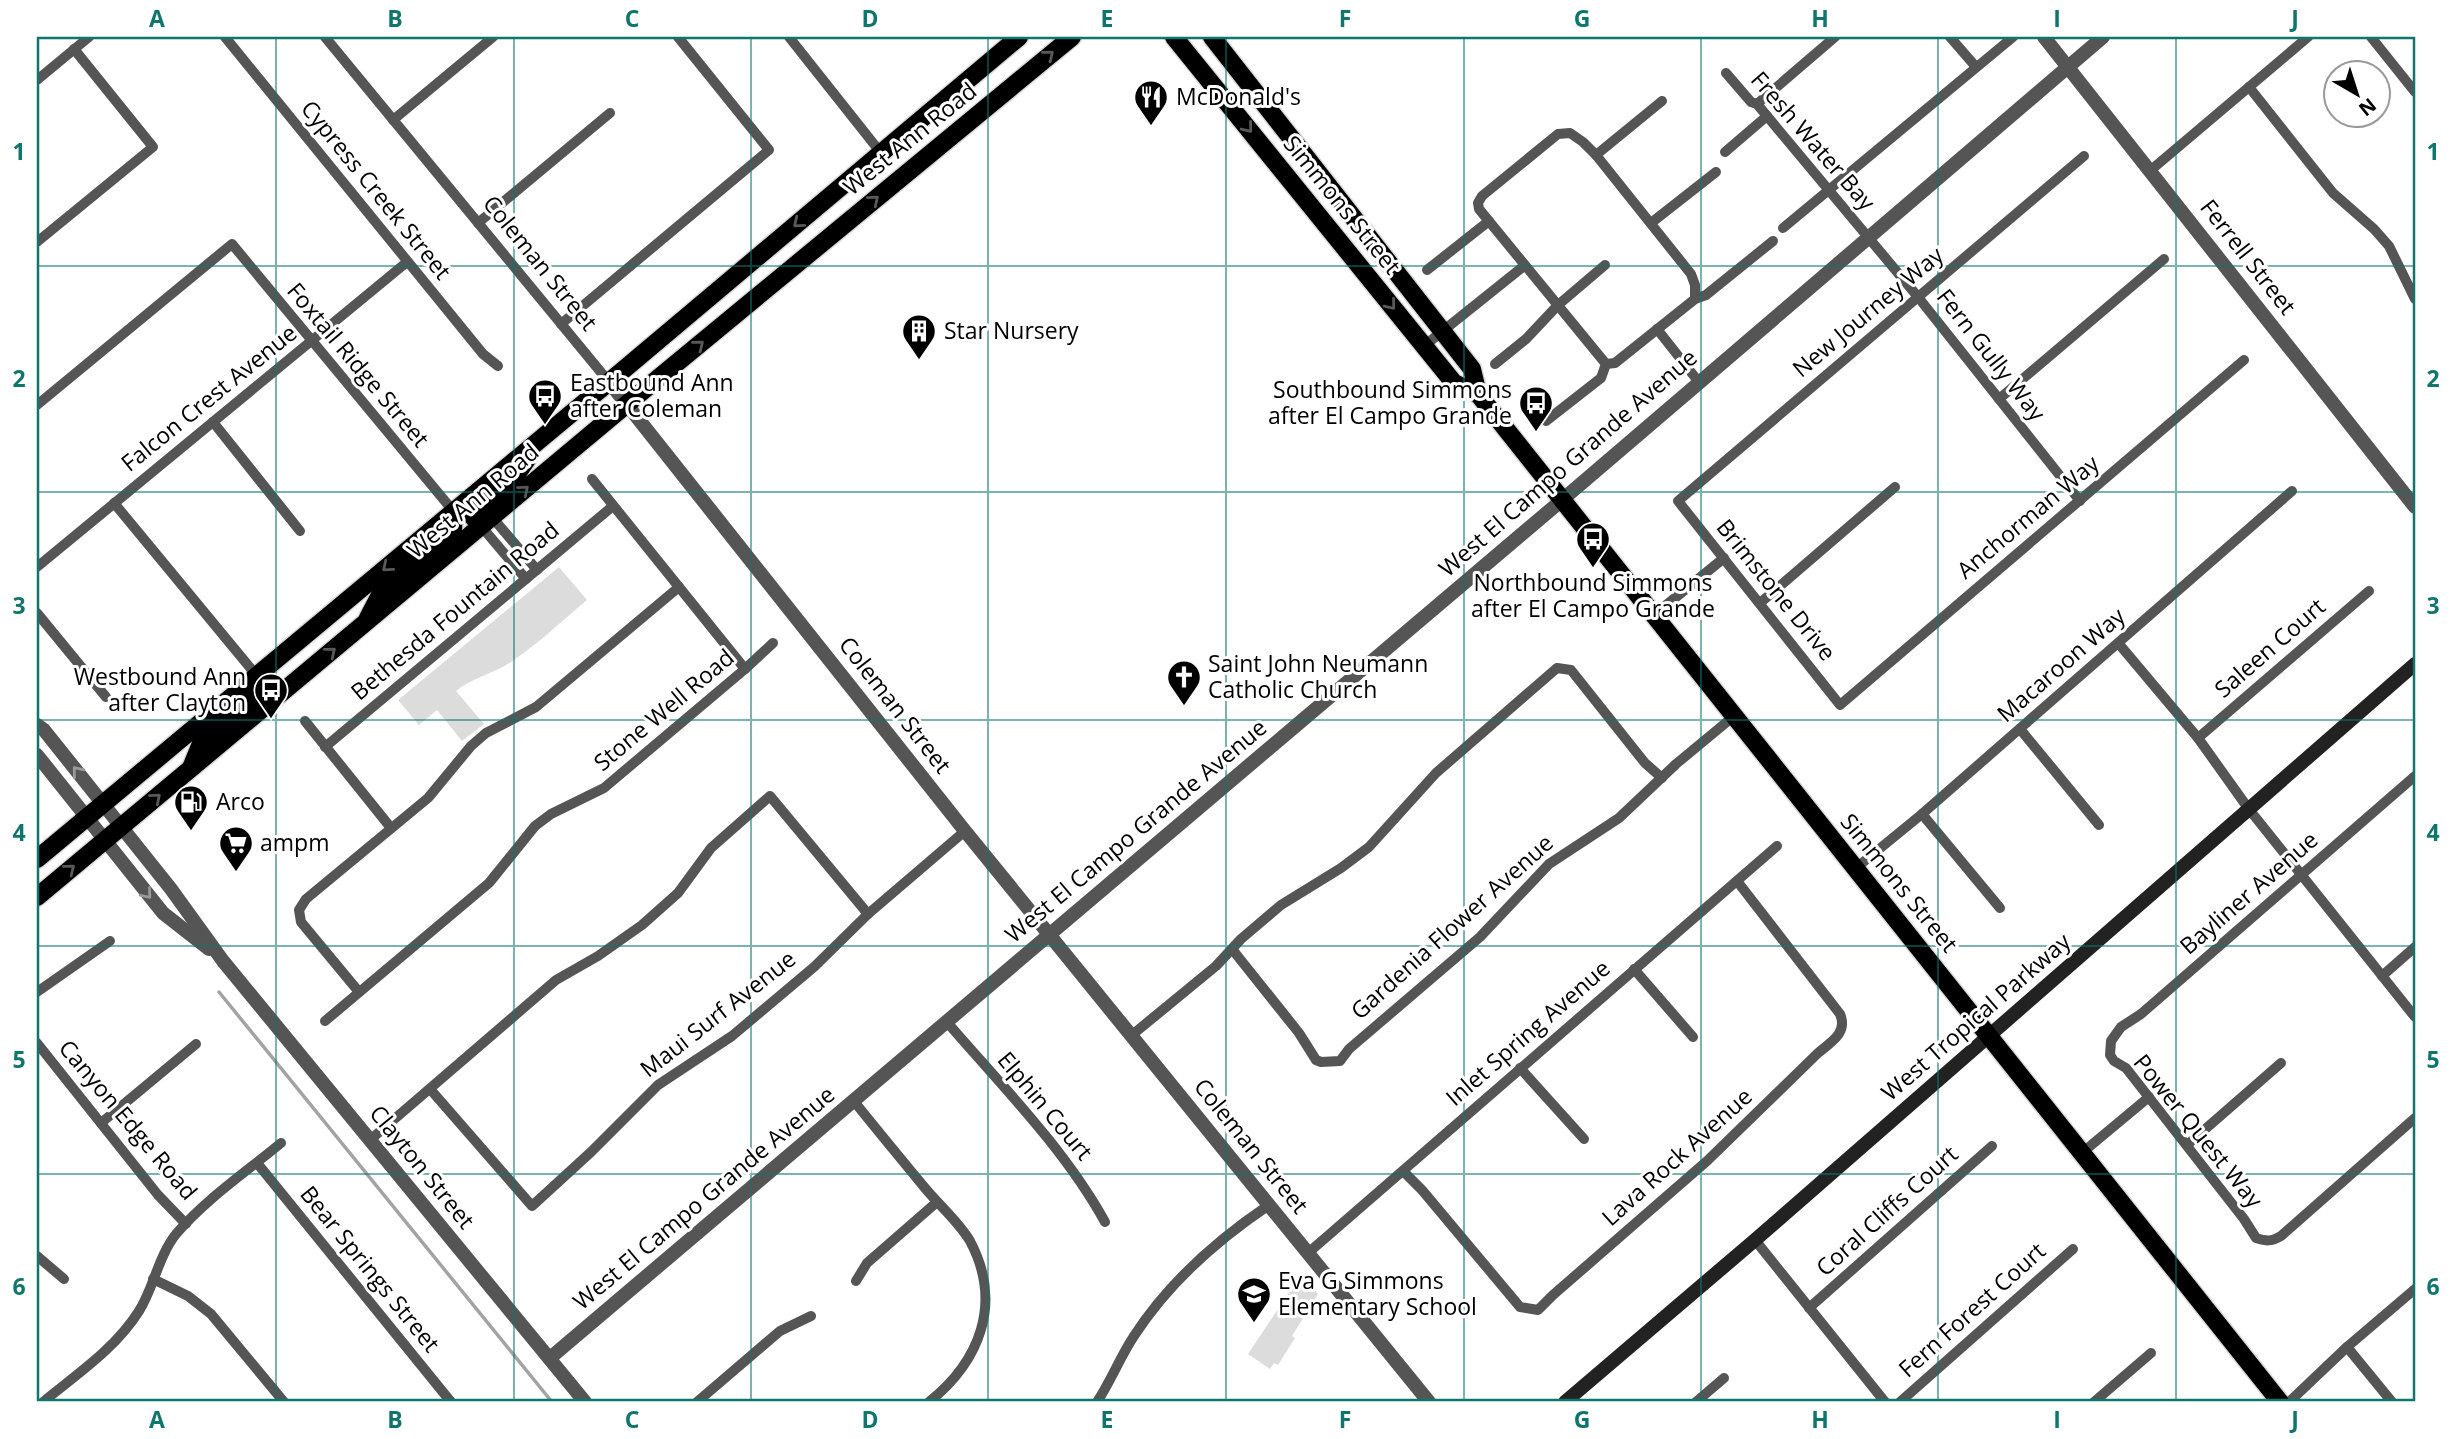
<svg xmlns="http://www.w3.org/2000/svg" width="2452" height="1439" font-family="'Open Sans',sans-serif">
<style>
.green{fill:#dcdcdc}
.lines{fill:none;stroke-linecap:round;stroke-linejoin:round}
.stream{stroke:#a3a3a3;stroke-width:3.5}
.primary-casing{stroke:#dbdbdb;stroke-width:21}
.minor{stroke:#555;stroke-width:10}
.tertiary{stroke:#555;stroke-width:14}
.secondary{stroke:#222;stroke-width:14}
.primary{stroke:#000;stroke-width:18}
.oneway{stroke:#595959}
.oneway2{stroke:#999}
.grid{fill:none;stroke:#0f766e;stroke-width:2;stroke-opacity:0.55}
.labels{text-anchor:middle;stroke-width:6;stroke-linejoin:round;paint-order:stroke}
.poi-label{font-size:23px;fill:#000;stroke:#fff;text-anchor:start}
.street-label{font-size:23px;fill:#000;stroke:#fff}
.neatline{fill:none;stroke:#0f766e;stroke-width:2.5}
.grid-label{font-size:23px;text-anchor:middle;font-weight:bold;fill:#0f766e}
</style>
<rect width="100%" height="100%" fill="#fff"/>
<!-- green -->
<g class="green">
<path d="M559,567L587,600C563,620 540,642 514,660C496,673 473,677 456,691L484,724L462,741L437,710L419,725L398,700Z"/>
<polygon points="1302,1273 1318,1294 1292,1336 1295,1338 1278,1365 1274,1363 1270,1369 1248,1354"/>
</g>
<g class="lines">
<!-- stream -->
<polyline class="stream" points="219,992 552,1402"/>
<!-- primary casing -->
<g class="primary-casing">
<g id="primary">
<polyline points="1174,37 1454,383 1478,394 2280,1402"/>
<polyline points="1212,37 1472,369 1478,394"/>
<polyline points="481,526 473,517 482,505 517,474 528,458"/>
<polyline points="368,618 380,595 453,530 454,512"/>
<polyline points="191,768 202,741 245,703 257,690 260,683 259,679"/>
<polyline points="37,859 609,382 1019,37"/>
<polyline points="37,897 627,404 1072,37"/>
</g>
</g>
<!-- minor -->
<g class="minor">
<polyline points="225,37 483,354 498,366"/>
<polyline points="325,37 609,382"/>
<polyline points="789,37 881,153"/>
<polyline points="1950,37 1976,67"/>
<polyline points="2371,37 2415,92"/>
<polyline points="1726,73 1751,102 1757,104 1767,116 1918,297 2080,501"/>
<polyline points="37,80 89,37"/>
<polyline points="2249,87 2333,193 2374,229 2389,246 2415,299"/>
<polyline points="1757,104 1835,37"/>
<polyline points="393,120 493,37"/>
<polyline points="1725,152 1767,116"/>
<polyline points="1596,155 1662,101"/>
<polyline points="2084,156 1678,501 1840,705 2244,360"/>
<polyline points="2151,170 2308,37"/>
<polyline points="478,223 610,113"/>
<polyline points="1651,223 1716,172"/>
<polyline points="1783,228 2013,37"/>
<polyline points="37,242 153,147 74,49"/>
<polyline points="1427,270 1489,221"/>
<polyline points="561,324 769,150 678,37"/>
<polyline points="1657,329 1698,381"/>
<polyline points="1424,346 1524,266"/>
<polyline points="1495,364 1526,339 1558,305 1605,265"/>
<polyline points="1606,364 1479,209 1478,203 1482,196 1558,134 1570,133 1583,142 1596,155 1691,274 1695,285 1695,299"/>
<polyline points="1606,364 1615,363 1695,299 1706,295 1773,241"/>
<polyline points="1999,399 2164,259"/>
<polyline points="37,405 232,244 454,512"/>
<polyline points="1546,421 1601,378 1606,364"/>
<polyline points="213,422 300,531"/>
<polyline points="592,479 745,669"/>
<polyline points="114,503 257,676"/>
<polyline points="492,517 537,570"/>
<polyline points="481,526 526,579"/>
<polyline points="37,567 407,262"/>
<polyline points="1760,603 1895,487"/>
<polyline points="37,613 106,697"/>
<polyline points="1654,615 1724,558"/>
<polyline points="2119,644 2198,738 2248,808 2415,1017"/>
<polyline points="305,721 391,828"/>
<polyline points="2020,729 2099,825"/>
<polyline points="2198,738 2369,591"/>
<polyline points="325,747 613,506"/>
<path d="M2415,776L2141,1014L2121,1027L2111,1041L2110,1055L2114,1061L2126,1068L2244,1219L2256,1238C2266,1241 2271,1242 2281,1236L2415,1118"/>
<polyline points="1922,814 2000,908"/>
<polyline points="1856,868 1922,814 2292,491"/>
<polyline points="1232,949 1299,1033 1316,1060 1321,1062 1340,1061 1349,1049 1480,937 1549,864 1619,818 1676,764 1734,716"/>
<polyline points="1634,969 1693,1037"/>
<polyline points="2382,976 2415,947"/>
<polyline points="37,992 110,941"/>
<polyline points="359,992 301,922 299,910 306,899 428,798 471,746 486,733 536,707 679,587"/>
<polyline points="325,1021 489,883 535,826 551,814 604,788 745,669 773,643"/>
<path d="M946,1021C1002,1086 1064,1148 1105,1222"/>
<polyline points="1132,1035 1216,966 1241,939 1281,905 1341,868 1369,847 1436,773 1557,668 1571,670 1645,763 1662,778"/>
<polyline points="37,1043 158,1195 186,1224"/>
<polyline points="1520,1068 1584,1139"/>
<polyline points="430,1089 532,1206 591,1152 658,1085 732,1036 814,967 868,914 965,831"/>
<path d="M853,1100C877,1130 901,1159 925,1188C939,1205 959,1222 970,1241C1003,1303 980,1361 929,1402"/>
<polyline points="101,1123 196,1044"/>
<polyline points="370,1140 556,980 598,956 642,925 678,893 711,848 770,796 868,914"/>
<polyline points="2187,1145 2281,1063"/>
<polyline points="2083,1152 2149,1097"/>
<polyline points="257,1163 451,1402"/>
<path d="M1403,1171L1422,1190L1520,1307L1538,1310L1553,1295L1707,1161L1818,1053C1831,1042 1848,1033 1840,1014L1737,881"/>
<polyline points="1755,1240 1885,1402"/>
<polyline points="1308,1253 1777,846"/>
<polyline points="37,1256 64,1279"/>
<polyline points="153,1279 188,1296 211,1314 284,1402"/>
<polyline points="856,1281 867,1263 937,1202"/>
<polyline points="1809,1308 1992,1146"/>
<polyline points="2347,1347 2392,1402"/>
<path d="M43,1402C77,1374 115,1349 139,1311C154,1287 158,1257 176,1234C206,1199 246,1172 281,1143"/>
<polyline points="697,1402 780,1331 811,1316"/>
<path d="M1097,1402C1111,1381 1120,1357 1134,1336C1169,1282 1217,1240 1269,1205"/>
<polyline points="1696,1402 1724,1378"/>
<polyline points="1900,1402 2073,1249"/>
<polyline points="2094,1402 2151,1353"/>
<polyline points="2289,1402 2347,1347 2415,1289"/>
</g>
<!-- tertiary -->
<g class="tertiary">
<polyline points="2044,37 2415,507"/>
<polyline points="609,382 965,831 1429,1402"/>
<polyline points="37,725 44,730 171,889 223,961 585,1402"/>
<polyline points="37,755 163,913 209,949"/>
<polyline points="550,1358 1562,500 2103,37"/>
</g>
<!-- secondary -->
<polyline class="secondary" points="1565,1402 1755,1240 2415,664"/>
<!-- primary -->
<use href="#primary" class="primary"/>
</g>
<!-- one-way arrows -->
<defs><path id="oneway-chevron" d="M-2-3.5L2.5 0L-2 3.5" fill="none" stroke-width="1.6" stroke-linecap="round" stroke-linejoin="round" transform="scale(1.75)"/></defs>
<g class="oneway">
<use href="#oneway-chevron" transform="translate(1049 55) rotate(-39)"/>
<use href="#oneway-chevron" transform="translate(1248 128) rotate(51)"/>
<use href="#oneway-chevron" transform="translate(874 200) rotate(-40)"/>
<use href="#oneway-chevron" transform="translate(798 223) rotate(140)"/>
<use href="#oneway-chevron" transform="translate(1391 305) rotate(51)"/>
<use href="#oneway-chevron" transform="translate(699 345) rotate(-39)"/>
<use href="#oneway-chevron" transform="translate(524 490) rotate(-40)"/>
<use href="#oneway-chevron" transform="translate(387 567) rotate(140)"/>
<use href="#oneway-chevron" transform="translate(331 652) rotate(-39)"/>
<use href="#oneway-chevron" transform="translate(156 798) rotate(-40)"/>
<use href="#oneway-chevron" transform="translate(70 869) rotate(-39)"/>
</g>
<g class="oneway2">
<use href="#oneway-chevron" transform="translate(77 771) rotate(-129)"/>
<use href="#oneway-chevron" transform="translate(147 894) rotate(50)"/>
</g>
<!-- grid -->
<path class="grid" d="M276,37V1402M514,37V1402M751,37V1402M988,37V1402M1226,37V1402M1464,37V1402M1701,37V1402M1938,37V1402M2176,37V1402M37,266H2415M37,492H2415M37,720H2415M37,946H2415M37,1174H2415"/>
<!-- icons -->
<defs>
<g id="restaurant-pin" transform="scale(1.75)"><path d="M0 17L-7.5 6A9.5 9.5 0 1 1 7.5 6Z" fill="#000" stroke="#fff"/><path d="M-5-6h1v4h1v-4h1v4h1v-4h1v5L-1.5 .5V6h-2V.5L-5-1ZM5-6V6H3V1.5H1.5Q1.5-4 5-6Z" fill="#fff"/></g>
<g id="building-pin" transform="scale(1.75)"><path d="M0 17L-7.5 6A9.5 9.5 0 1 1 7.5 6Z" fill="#000" stroke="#fff"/><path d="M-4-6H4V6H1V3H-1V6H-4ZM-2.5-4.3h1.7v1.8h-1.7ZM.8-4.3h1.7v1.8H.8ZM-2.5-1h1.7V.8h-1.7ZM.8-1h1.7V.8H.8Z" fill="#fff"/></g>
<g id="bus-pin" transform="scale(1.75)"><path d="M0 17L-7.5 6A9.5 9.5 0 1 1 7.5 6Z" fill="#000" stroke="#fff"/><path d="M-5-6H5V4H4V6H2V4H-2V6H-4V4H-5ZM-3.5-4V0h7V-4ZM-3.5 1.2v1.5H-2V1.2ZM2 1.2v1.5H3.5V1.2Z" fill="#fff"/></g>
<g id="church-pin" transform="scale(1.75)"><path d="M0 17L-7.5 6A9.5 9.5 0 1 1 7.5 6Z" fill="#000" stroke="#fff"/><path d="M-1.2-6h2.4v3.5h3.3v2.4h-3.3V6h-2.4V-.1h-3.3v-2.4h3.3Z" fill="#fff"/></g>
<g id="fuel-pin" transform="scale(1.75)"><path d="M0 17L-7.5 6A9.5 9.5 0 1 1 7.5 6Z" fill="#000" stroke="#fff"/><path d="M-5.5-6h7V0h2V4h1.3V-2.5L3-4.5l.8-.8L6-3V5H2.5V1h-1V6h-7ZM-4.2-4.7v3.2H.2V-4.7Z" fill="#fff"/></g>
<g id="supermarket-pin" transform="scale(1.75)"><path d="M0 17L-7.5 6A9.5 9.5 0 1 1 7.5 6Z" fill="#000" stroke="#fff"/><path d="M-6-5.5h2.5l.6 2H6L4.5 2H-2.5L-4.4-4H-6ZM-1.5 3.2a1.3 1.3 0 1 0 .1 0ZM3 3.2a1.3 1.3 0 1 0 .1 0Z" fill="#fff"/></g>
<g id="school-pin" transform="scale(1.75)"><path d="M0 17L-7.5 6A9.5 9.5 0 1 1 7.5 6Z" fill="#000" stroke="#fff"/><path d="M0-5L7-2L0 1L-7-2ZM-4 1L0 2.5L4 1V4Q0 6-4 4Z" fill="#fff"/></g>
</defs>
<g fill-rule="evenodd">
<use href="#restaurant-pin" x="1151" y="97"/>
<use href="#building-pin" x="919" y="331"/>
<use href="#bus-pin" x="545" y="396"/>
<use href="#bus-pin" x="1536" y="403"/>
<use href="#bus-pin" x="1593" y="539"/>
<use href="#church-pin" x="1184" y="677"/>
<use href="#bus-pin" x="271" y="690"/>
<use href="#fuel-pin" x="191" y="802"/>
<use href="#supermarket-pin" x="236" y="843"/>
<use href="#school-pin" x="1254" y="1294"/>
</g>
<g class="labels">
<!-- poi labels -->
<g class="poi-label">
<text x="1176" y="105">McDonald's</text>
<text x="944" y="339">Star Nursery</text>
<text x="570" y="391">Eastbound Ann<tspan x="570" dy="26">after Coleman</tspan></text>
<text x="1512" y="398" text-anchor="end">Southbound Simmons<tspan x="1512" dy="26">after El Campo Grande</tspan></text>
<text x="1593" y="591" text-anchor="middle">Northbound Simmons<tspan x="1593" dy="26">after El Campo Grande</tspan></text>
<text x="1208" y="672">Saint John Neumann<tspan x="1208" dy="26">Catholic Church</tspan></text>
<text x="246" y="685" text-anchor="end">Westbound Ann<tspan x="246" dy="26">after Clayton</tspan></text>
<text x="216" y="810">Arco</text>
<text x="260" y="851">ampm</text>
<text x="1278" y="1289">Eva G Simmons<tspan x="1278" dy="26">Elementary School</tspan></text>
</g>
<!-- street labels -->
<g class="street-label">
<text transform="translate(910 139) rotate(-39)" y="8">West Ann Road</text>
<text transform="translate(1813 141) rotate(49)" y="8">Fresh Water Bay</text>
<text transform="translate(376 190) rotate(51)" y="8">Cypress Creek Street</text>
<text transform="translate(1342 205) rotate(51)" y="8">Simmons Street</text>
<text transform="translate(2248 257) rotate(52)" y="8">Ferrell Street</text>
<text transform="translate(540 263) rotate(51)" y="8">Coleman Street</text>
<text transform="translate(1868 312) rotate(-40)" y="8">New Journey Way</text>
<text transform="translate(1991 355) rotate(52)" y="8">Fern Gully Way</text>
<text transform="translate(358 365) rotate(50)" y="8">Foxtail Ridge Street</text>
<text transform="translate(209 398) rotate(-39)" y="8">Falcon Crest Avenue</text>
<text transform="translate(1568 463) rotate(-41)" y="8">West El Campo Grande Avenue</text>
<text transform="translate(473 501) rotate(-40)" y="8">West Ann Road</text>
<text transform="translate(2028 517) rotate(-40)" y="8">Anchorman Way</text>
<text transform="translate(1776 590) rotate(51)" y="8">Brimstone Drive</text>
<text transform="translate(455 611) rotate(-40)" y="8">Bethesda Fountain Road</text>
<text transform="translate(2270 648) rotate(-41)" y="8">Saleen Court</text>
<text transform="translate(2061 665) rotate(-41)" y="8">Macaroon Way</text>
<text transform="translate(895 705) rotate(52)" y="8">Coleman Street</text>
<text transform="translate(664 710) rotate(-40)" y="8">Stone Well Road</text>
<text transform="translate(1136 831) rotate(-40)" y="8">West El Campo Grande Avenue</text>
<text transform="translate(1899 883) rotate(51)" y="8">Simmons Street</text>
<text transform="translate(2249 893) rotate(-41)" y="8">Bayliner Avenue</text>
<text transform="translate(1452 927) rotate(-42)" y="8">Gardenia Flower Avenue</text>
<text transform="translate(718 1014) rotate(-38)" y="8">Maui Surf Avenue</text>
<text transform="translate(1976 1017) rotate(-41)" y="8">West Tropical Parkway</text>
<text transform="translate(1528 1033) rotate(-41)" y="8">Inlet Spring Avenue</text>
<text transform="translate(1045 1106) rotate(50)" y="8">Elphin Court</text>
<text transform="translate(128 1120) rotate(50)" y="8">Canyon Edge Road</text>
<text transform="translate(2198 1131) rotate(51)" y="8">Power Quest Way</text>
<text transform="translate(1251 1146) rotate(51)" y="8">Coleman Street</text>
<text transform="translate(1677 1157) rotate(-42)" y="8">Lava Rock Avenue</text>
<text transform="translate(422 1167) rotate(51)" y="8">Clayton Street</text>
<text transform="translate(704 1198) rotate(-40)" y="8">West El Campo Grande Avenue</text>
<text transform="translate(1887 1211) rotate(-42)" y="8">Coral Cliffs Court</text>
<text transform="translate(370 1269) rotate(51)" y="8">Bear Springs Street</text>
<text transform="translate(1972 1310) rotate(-42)" y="8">Fern Forest Court</text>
</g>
</g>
<!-- border -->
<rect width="2452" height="1439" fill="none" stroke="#ffffff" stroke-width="77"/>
<!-- north arrow -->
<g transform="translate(2357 94) rotate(141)"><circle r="33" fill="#ffffff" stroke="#999999" stroke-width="2"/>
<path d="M0-5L12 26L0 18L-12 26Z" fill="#000000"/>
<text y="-10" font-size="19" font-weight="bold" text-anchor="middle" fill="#000000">N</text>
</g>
<rect x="38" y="38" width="2376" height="1362" class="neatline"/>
<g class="grid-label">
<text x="157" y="27">A</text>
<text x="395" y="27">B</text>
<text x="632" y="27">C</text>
<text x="870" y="27">D</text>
<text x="1107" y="27">E</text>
<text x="1345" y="27">F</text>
<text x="1582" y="27">G</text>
<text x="1820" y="27">H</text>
<text x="2057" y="27">I</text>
<text x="2295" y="27">J</text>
<text x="19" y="160">1</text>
<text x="2433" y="160">1</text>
<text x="19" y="387">2</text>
<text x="2433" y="387">2</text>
<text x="19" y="614">3</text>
<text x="2433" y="614">3</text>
<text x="19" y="841">4</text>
<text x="2433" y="841">4</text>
<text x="19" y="1068">5</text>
<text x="2433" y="1068">5</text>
<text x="19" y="1295">6</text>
<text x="2433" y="1295">6</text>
<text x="157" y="1428">A</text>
<text x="395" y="1428">B</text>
<text x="632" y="1428">C</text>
<text x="870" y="1428">D</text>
<text x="1107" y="1428">E</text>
<text x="1345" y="1428">F</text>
<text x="1582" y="1428">G</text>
<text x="1820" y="1428">H</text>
<text x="2057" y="1428">I</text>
<text x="2295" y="1428">J</text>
</g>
</svg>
